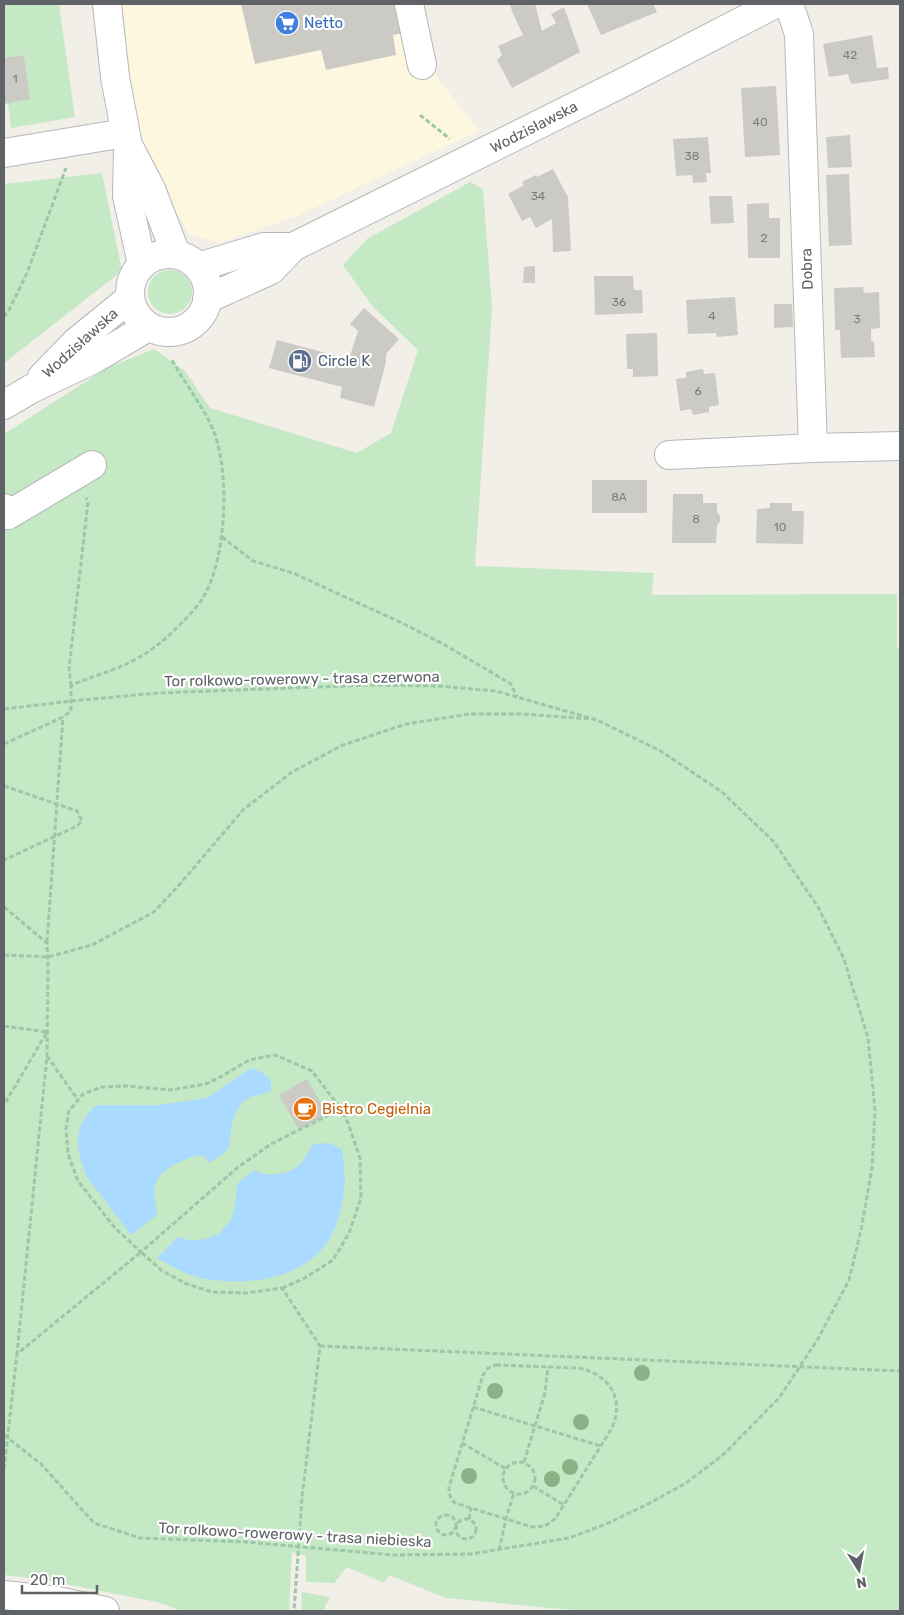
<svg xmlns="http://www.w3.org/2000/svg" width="904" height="1615" font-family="Rubik,sans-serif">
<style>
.commercial{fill:#fef7e0}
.green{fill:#c5e8c5}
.water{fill:#aadaff}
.building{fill:#cccac5}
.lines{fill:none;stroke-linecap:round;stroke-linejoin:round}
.minor-casing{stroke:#b5b8bc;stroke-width:30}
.path{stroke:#9cc7a9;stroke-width:3;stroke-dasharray:5 2.5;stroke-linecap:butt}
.minor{stroke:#fff;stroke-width:28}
.tree{fill:#89b387}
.labels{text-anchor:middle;stroke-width:4.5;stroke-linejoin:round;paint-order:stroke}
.number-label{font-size:12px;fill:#7a7d7f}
.shop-label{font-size:15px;fill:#366cbe;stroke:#fff;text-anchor:start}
.street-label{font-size:15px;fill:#5f6368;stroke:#fff}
.service-label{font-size:15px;fill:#4e5e75;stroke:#fff;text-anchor:start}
.food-label{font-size:15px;fill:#c56008;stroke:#fff;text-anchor:start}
</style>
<rect width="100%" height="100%" fill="#f1efe8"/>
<!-- commercial -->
<polygon class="commercial" points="116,4 415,4 438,79 479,131 292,218 219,243 189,234 132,137"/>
<!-- green -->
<g class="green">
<polygon points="4,4 59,4 75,117 11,128 8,103 30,99 24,55 4,58"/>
<polygon points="102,173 122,271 4,363 4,184"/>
<polygon points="470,182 483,189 492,307 475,566 654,573 652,595 897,594 897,649 900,649 900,1611 583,1611 446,1598 389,1575 384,1583 347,1567 334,1583 306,1582 306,1556 292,1552 289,1611 182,1611 157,1602 45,1580 4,1575 4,434 107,368 154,349 185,371 210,408 357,453 391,433 418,350 373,307 343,265 367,239"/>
<circle cx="170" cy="292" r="22"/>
<polygon points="302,1592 330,1597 323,1611 301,1611"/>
</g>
<!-- water -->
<g class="water">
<path d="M251,1068L263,1073L271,1080V1091C264,1094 258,1094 251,1097C231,1106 231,1130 229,1149L211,1162H208L205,1157L200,1155C183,1159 154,1170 154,1192C154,1200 157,1207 157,1215L131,1235L87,1177C75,1149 72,1127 96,1105H158L207,1098Z"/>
<path d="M329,1143L342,1149C342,1156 344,1162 344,1168C347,1186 342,1208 336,1225C319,1271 269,1284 225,1281C214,1280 201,1279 191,1275C179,1271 168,1264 157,1258L178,1237C196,1243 202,1240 220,1234C222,1229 226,1226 230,1221C236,1211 236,1195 237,1184L254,1170C267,1178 289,1175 300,1164C306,1158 309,1151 313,1144Z"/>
</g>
<!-- building -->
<g class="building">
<polygon points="241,4 397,4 403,33 393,35 396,55 326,70 321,50 255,64"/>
<polygon points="510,4 535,4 542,31 556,23 551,14 564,7 580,52 512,88 497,60 502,55 498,46 523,35 512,11"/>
<polygon points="587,4 653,4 657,12 601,35"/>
<polygon points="872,35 877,68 888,67 889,79 851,84 848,74 829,77 823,44"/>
<polygon points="24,55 30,99 4,104 4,58"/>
<polygon points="776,86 780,155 745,157 741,88"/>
<polygon points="850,135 852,167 828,168 826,137"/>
<polygon points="708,137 711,173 706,173 707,182 693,183 692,175 676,176 673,139"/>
<polygon points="553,169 568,197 571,251 553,252 552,219 536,228 530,217 522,221 508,194 524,185 522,182 536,175 537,177"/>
<polygon points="849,174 852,245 829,246 826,175"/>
<polygon points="709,196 732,196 734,223 711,224"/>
<polygon points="769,203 769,218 780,218 780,258 748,258 747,204"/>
<polygon points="535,266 535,283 523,283 524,267"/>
<polygon points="594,276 633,276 634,290 642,290 643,313 595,315"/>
<polygon points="863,287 864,293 879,292 880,328 871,329 871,341 874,342 875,357 841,358 840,330 835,330 834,288"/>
<polygon points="735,297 738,335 717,337 716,333 688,334 686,300"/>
<polygon points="774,304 792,304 793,327 774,328"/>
<polygon points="364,308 399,339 386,354 386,362 374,407 340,398 342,387 269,368 277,340 349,359 358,331 350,324"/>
<polygon points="657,333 658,376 633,377 633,369 627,369 626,334"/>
<polygon points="703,369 704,374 715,373 719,405 709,407 709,412 693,415 691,409 680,411 676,379 686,378 686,372"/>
<rect x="592" y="480" width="55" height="33"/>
<polygon points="673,494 703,494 703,503 717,503 717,512 720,516 720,522 717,525 716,543 672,543"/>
<polygon points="770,503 792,503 792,511 804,511 803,544 756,543 757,509 770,508"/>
<polygon points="307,1079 327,1114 299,1130 279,1095"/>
</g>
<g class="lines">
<!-- minor casing -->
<g class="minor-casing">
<g id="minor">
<polyline points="107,4 115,77 128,145 151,189 176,254"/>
<polyline points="409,4 422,65"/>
<polyline points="789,4 799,34 813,448 900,446"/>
<polyline points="128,149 127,196 142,264"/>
<polyline points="4,153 125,133"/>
<circle cx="169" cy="293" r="39"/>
<polyline points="198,267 264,247 293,247"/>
<polyline points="207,299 271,270 293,247 624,82 775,4"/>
<polyline points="42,377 76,342 130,298"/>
<polyline points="4,405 31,389 94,359 148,327"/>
<polyline points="669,455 813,448"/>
<polyline points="4,508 8,515 92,465"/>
<polyline points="4,1595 57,1601 105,1611"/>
</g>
</g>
<!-- path -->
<g class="path">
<polyline points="420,115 450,139"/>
<polyline points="4,317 10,308 27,273 66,168"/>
<polyline points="222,537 253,561 293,573 402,623 445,645 511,684 517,697"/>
<polyline points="71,686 69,668 88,502 86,498"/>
<polyline points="4,709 71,701 158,693 371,685 438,686 496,691 597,720 659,750 722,792 774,842 818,907 844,959 868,1038 875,1110 872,1168 861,1230 849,1280 818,1339 779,1398 723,1455 686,1483 648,1504 606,1524 569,1538 471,1554 393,1555 247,1542 140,1538 94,1523 41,1464 4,1435"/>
<path d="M4,744L63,717L71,711V686C88,677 107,673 124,665C136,660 150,651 160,643C172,633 197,609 204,596C227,557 231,466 211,425C200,402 184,382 172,360"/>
<polyline points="4,786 77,811 82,821 77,826 4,860"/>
<polyline points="4,907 47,943 48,969 47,1056 17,1354"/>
<polyline points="47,942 63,717"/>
<polyline points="4,955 48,957 92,945 154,912 180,884 243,810 292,772 343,745 406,724 469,714 523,714 591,719"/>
<polyline points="4,1026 47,1032 4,1105"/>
<polyline points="47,1056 78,1100"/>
<polyline points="282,1288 303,1279 333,1260 349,1233 361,1198 360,1158 348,1123 341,1109 271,1144 237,1168 141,1252 115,1228 78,1181 68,1154 66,1129 69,1111 83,1094 102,1087 127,1086 170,1090 206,1084 224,1075 249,1060 275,1055 312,1071 341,1109"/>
<polyline points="320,1346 900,1371"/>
<path d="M496,1365L578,1368C609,1374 625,1398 612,1428L555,1519L545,1526L532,1527L455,1503C450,1498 449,1494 449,1487L483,1375L488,1368Z"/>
<polyline points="473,1407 601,1446"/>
<polyline points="462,1443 506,1469"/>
<circle cx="519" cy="1478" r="16"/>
<polyline points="524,1462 545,1393 548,1367"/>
<polyline points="4,1469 17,1354 141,1252 162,1271 187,1284 212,1292 247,1293 282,1288 320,1346 302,1498 294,1611"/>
<polyline points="533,1486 564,1505"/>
<circle cx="446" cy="1525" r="10"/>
<polyline points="469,1519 471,1508"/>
<circle cx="466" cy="1529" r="10"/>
<polyline points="499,1550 506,1519 514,1493"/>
</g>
<!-- minor -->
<use href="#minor" class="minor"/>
</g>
<!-- trees -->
<g class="tree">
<circle cx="642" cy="1373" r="8"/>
<circle cx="495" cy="1391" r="8"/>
<circle cx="581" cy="1422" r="8"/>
<circle cx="570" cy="1467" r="8"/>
<circle cx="469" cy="1476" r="8"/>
<circle cx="552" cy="1479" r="8"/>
</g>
<!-- icons -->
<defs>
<g id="supermarket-disc" transform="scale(1.25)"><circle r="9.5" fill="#3f7fe0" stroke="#fff"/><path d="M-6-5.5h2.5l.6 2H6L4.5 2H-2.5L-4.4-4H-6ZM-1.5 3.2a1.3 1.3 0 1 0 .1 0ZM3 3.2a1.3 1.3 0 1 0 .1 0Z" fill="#fff"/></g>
<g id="fuel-disc" transform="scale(1.25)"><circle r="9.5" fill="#5c6f8a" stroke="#fff"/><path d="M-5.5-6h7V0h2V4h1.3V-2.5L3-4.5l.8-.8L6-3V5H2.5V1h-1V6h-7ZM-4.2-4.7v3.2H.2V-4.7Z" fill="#fff"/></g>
<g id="cafe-disc" transform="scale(1.25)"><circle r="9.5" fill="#e8710a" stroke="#fff"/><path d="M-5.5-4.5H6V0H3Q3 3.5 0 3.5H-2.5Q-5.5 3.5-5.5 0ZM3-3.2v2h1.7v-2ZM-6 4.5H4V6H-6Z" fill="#fff"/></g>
</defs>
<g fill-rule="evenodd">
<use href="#supermarket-disc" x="287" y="23"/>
<use href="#fuel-disc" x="300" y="361"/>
<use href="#cafe-disc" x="305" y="1109"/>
</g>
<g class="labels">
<!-- number labels -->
<g class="number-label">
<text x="850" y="59">42</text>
<text x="15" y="83">1</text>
<text x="760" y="126">40</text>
<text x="692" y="160">38</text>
<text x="538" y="200">34</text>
<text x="764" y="242">2</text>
<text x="619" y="306">36</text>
<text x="712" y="320">4</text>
<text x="857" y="323">3</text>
<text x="698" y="395">6</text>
<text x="619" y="501">8A</text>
<text x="696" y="523">8</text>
<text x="780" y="531">10</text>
</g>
<!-- shop labels -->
<g class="shop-label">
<text x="304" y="28">Netto</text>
</g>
<!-- street labels -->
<g class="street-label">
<text transform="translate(534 127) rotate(-27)" y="5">Wodzisławska</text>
<text transform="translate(807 269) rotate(-92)" y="5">Dobra</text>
<text transform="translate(80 343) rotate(-42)" y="5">Wodzisławska</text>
<text transform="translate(302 679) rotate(-1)" y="5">Tor rolkowo-rowerowy - trasa czerwona</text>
<text transform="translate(295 1535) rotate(3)" y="5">Tor rolkowo-rowerowy - trasa niebieska</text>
</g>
<!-- service labels -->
<g class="service-label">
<text x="318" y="366">Circle K</text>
</g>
<!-- food labels -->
<g class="food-label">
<text x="322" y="1114">Bistro Cegielnia</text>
</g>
</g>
<!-- border -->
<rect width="904" height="1615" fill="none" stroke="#5f6368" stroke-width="10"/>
<!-- north arrow -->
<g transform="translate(859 1570) rotate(169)" stroke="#ffffff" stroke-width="4" paint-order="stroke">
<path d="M0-4L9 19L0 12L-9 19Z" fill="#5f6368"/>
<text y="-8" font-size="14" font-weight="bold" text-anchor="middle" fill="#5f6368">N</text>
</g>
<!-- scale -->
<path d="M22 1585v8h75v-8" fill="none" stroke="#5f6368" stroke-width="2.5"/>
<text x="30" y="1585" font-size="15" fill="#5f6368" stroke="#ffffff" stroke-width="4" paint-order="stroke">20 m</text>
</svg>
